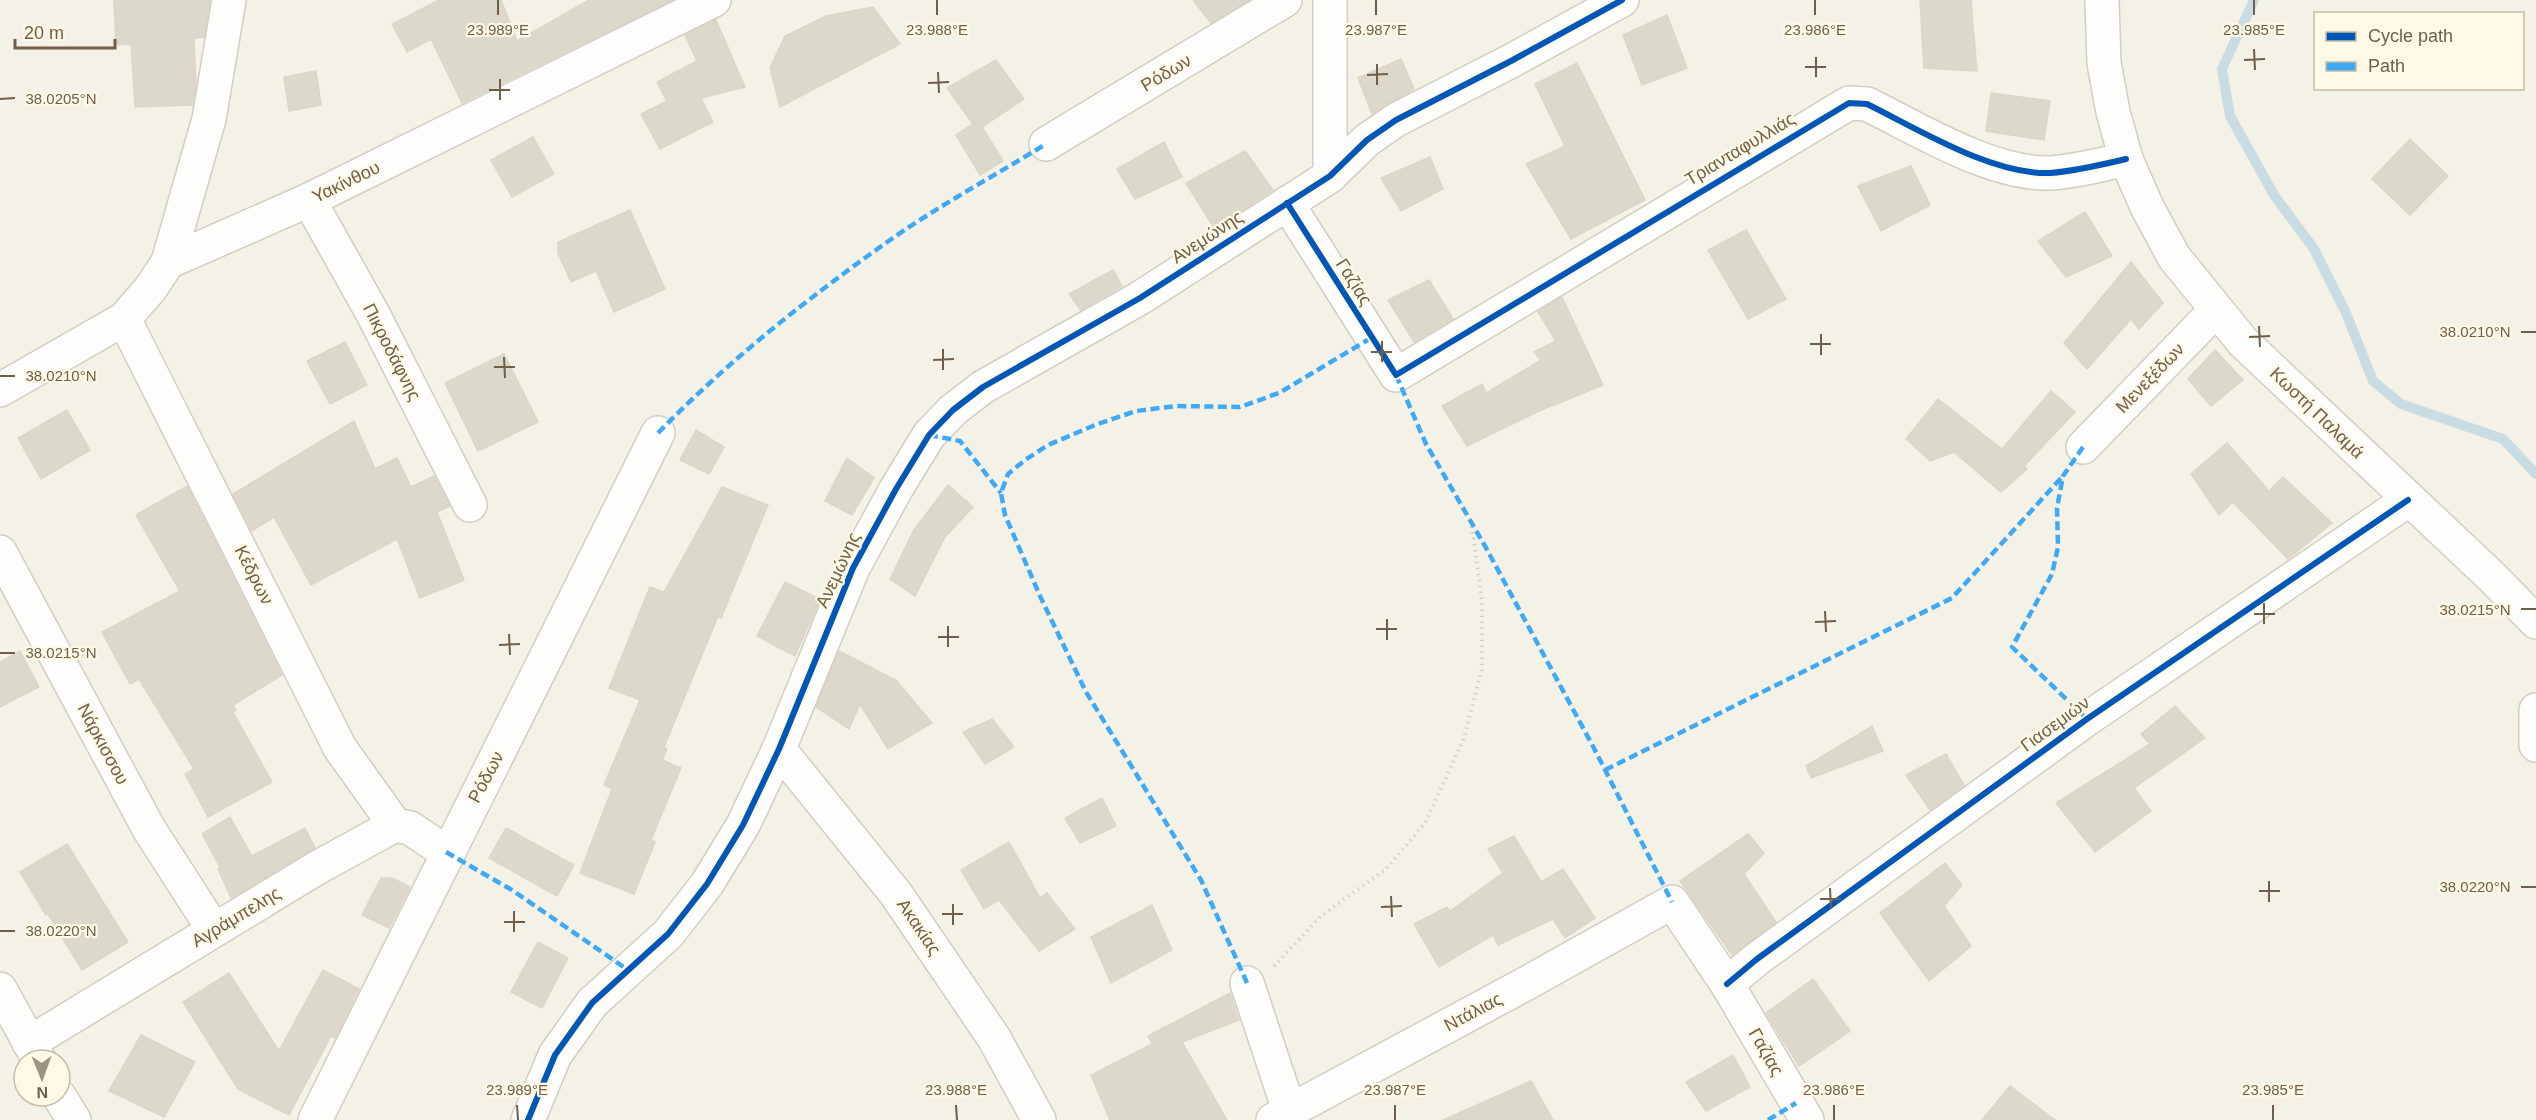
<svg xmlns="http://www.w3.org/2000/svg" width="2536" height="1120" font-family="Arial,sans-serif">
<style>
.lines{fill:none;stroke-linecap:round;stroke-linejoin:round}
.stream{stroke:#c9dce3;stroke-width:10}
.building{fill:#ddd8cc;stroke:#dcd6c9;stroke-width:1.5}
.minor-casing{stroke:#d2cec2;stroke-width:36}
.path{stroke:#d6d0c9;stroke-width:4;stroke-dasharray:1.5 4.5;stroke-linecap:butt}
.minor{stroke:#fdfdfb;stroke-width:33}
.quiet{stroke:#3fa9f5;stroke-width:4.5;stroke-dasharray:9 4.5;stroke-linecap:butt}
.cycleway-casing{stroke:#fef9e6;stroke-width:10}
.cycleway{stroke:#0057b8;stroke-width:6}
.ticks{fill:none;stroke:#6f5f4a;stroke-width:2}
.labels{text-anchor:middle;stroke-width:4.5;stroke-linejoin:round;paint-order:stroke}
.street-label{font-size:18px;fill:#6f5f4a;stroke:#fef9e6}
.ticks-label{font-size:15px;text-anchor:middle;fill:#6f5f4a;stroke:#fef9e6;stroke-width:4.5;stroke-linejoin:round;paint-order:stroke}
</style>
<rect width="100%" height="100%" fill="#f4f2e6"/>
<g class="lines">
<!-- stream -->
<polyline class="stream" points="2254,0 2222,69 2230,116 2274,195 2314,249 2346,313 2373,381 2401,404 2503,439 2536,474"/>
</g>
<!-- building -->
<g class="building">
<polygon points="114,0 210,0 204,37 194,38 196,86 192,105 135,107 131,44 116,45"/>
<polygon points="439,0 501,0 517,41 589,0 672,0 462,103 431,39 407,52 392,24"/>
<polygon points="1193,0 1249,0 1211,23"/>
<polygon points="1920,0 1971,0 1977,71 1924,68"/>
<polygon points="873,7 900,44 780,107 770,68 785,36 826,16"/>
<polygon points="1667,15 1687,68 1642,85 1623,35"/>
<polygon points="716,20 745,87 701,98 713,122 660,149 641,114 667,101 657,82 697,61 685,35"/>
<polygon points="1401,59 1414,89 1372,114 1358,78"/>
<polygon points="996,60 1024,99 982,127 1003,161 980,175 956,135 973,124 947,88"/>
<polygon points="1577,63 1645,200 1571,239 1526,164 1565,146 1535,84"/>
<polygon points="316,71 321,105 289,111 284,77"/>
<polygon points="1991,93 2050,101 2044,140 1986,131"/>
<polygon points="533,137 554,174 512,197 491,160"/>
<polygon points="2410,139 2448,176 2410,215 2372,179"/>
<polygon points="1164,142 1182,177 1135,199 1117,169"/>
<polygon points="1245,151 1273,190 1214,228 1186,183"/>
<polygon points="1430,157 1443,189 1401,211 1381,178"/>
<polygon points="1911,166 1930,205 1881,231 1858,186"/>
<polygon points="630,210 665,289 614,312 596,271 571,282 558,253 558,242"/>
<polygon points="2085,212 2112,256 2066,277 2038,241"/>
<polygon points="1746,230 1786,299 1748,319 1708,250"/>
<polygon points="2131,262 2163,303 2139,329 2131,319 2087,369 2064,343"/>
<polygon points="1113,270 1122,286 1081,310 1069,294"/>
<polygon points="1429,280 1453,319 1414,342 1388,300"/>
<polygon points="1562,297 1603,385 1539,411 1467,446 1442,406 1482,384 1486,393 1541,360 1534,352 1556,341 1538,312"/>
<polygon points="345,342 367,385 330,404 307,361"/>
<polygon points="2215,350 2243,380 2211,406 2188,379"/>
<polygon points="504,354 538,422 478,451 445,383"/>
<polygon points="2051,391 2075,412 2024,466 2027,469 2001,492 1954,452 1930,461 1906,439 1938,399 2002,449"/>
<polygon points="67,410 90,450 41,479 18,438"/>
<polygon points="354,421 375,469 397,458 411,487 434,476 450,506 437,512 464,580 420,598 397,539 311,585 274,517 252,531 233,494"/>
<polygon points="696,430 724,447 709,474 680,460"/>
<polygon points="2227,443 2269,491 2283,477 2332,523 2288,559 2233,502 2219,515 2191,474"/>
<polygon points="847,458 874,478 852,515 825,501"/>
<polygon points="948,485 973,507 945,537 915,596 890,579 914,530"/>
<polygon points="187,486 282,675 233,705 236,710 233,712 272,782 208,817 185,774 194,769 139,679 130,684 102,632 180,591 136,515"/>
<polygon points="722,487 768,505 721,618 718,616 664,747 667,749 662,760 681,768 651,840 655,842 634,894 580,873 612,789 604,785 640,700 609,688 650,587 664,592"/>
<polygon points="785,582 820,599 795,656 757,636"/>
<polygon points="20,651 39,687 0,707 0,662"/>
<polygon points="839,651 896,680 932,723 888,749 860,704 849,729 816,707"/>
<polygon points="2175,706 2205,738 2134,788 2151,811 2095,852 2056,803 2150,744 2141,734"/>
<polygon points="992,719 1014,747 985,764 963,732"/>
<polygon points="1872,726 1883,751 1811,778 1806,766"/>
<polygon points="1946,754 1964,785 1930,810 1906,775"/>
<polygon points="1102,798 1116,826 1080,843 1065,818"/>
<polygon points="230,817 252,856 305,828 315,848 231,898 218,869 220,867 202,834"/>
<polygon points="506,828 574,865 557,896 489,858"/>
<polygon points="1748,834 1764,853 1744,874 1776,922 1732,955 1680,881"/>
<polygon points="1514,836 1541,882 1563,869 1595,918 1565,938 1553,919 1498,945 1493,935 1439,967 1414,924 1447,907 1450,911 1503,873 1488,849"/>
<polygon points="1009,842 1040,898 1047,893 1075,929 1039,951 999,900 984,909 961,870"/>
<polygon points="67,844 128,942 82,970 48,914 46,915 20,872"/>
<polygon points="1945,863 1962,885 1944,906 1971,946 1929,981 1880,913"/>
<polygon points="381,878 392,878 410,887 389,928 362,915"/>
<polygon points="1152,905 1172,950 1111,983 1091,937"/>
<polygon points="538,942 568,958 542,1008 511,992"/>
<polygon points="323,970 359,989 335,1038 331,1036 289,1115 238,1089 183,1002 229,973 279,1051"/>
<polygon points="1813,979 1850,1031 1799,1066 1766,1013"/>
<polygon points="1230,993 1239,1020 1182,1042 1227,1120 1110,1120 1091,1075 1152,1044 1148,1036"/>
<polygon points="141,1035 195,1062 164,1117 109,1091"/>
<polygon points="1733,1055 1750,1087 1706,1111 1686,1082"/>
<polygon points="1531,1081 1553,1120 1443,1120"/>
<polygon points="2010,1086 2055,1120 1982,1120"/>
</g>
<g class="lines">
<!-- minor casing -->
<g class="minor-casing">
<g id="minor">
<polyline points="2102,0 2104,63 2113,112 2126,159 2147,207 2174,257 2243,342 2493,578 2536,622"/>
<polyline points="1046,144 1285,0"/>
<polyline points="1330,176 1330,0"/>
<polyline points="309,200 373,314 470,505"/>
<path d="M1287,203L1396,375L1849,103L1867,104C1918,129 1992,175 2050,173C2076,171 2101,165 2126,159"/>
<polyline points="168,262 209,119 229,0"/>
<polyline points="124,319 340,748 395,825"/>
<polyline points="0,390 124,319 151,288 168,262 309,200 714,0"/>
<polyline points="2083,447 2216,310"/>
<polyline points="0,552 149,829 214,930"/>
<polyline points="2536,710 2536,745"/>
<polyline points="779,749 896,894 994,1038 1039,1120"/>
<polyline points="1247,983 1289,1110"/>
<polyline points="1727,984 1757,959 2087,719 2408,500"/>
<polyline points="0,989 39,1060"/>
<polyline points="29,1043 315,869 395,825 410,828 446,852"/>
<polyline points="59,1096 74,1120"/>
<path d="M315,1120C428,890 544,662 658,433"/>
<polyline points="528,1120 555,1055 592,1003 668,934 707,884 743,825 779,749 853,568 896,489 929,435 953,410 983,387 1140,298 1330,176 1367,140 1396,120 1511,61 1622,0"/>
<polyline points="1273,1120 1527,983 1672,902 1727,984 1807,1120"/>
</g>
</g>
<!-- path -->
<polyline class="path" points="1274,966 1321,916 1386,869 1425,823 1464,738 1482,669 1482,600 1471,522"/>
<!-- minor -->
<use href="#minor" class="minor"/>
<!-- quiet -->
<g class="quiet">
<polyline points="1396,375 1426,444 1485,546 1596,752 1672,902"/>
<path d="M658,433C728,361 808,298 890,240C940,205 994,176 1046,144"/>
<polyline points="929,435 960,441 1001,493"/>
<polyline points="2083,447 2063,476 2057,508 2058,547 2052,574 2012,647 2087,719"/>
<polyline points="1605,770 1952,598 2063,476"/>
<polyline points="446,852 512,890 628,970"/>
<polyline points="1247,983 1201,880 1086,692 1040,596 1005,515 1001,493 1008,474 1025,460 1048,445 1095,425 1136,411 1176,406 1240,407 1279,393 1371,338"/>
<polyline points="1768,1120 1796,1103"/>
</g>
<!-- cycleway casing -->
<g class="cycleway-casing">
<g id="cycleway">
<path d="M1287,203L1396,375L1849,103L1867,104C1918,129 1992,175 2050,173C2076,171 2101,165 2126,159"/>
<polyline points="1727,984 1757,959 2087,719 2408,500"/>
<polyline points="528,1120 555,1055 592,1003 668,934 707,884 743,825 779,749 853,568 896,489 929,435 953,410 983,387 1140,298 1330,176 1367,140 1396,120 1511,61 1622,0"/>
</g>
</g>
<!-- cycleway -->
<use href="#cycleway" class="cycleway"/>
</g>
<!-- ticks -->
<path class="ticks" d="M498,0V15M937,0V15M1376,0V15M1815,0V15M2254,0V15M2254,49L2255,70M1816,57V77M2244,60L2265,59M1377,64V85M1805,67H1826M938,72L939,93M1367,75L1388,74M500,79V100M928,83L949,82M489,90H510M0,99L15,98M2259,326L2260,347M2521,332H2536M1821,334V355M2249,337L2270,336M1382,341V362M1810,344H1831M943,349V370M1371,352H1392M504,357L505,378M933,360L954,359M494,367H515M0,376H15M2264,603V624M2521,609H2536M1825,611L1826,632M2254,614H2275M1387,619V640M1815,622L1836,621M948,626V647M1376,629H1397M509,634L510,655M938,637H959M499,645L520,644M0,653H15M2269,881V902M2521,887H2536M1830,888L1831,909M2259,891H2280M1391,896L1392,917M1820,899H1841M953,904V925M1381,907L1402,906M514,911V932M942,914H963M504,922H525M0,931H15M517,1105L518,1120M956,1105L957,1120M1395,1105V1120M1834,1105V1120M2273,1105V1120"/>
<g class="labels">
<!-- street labels -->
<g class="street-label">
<text transform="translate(1166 73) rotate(-31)" y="6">Ρόδων</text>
<text transform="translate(1740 149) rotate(-31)" y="6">Τριανταφυλλιάς</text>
<text transform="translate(346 182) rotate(-26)" y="6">Υακίνθου</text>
<text transform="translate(1207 237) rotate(-33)" y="6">Ανεμώνης</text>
<text transform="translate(1354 282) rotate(58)" y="6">Γαζίας</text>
<text transform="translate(392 352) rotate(63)" y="6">Πικροδάφνης</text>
<text transform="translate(2150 378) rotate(-46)" y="6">Μενεξέδων</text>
<text transform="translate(2317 413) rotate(44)" y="6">Κωστή Παλαμά</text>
<text transform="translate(838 570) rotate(-65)" y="6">Ανεμώνης</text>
<text transform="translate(254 575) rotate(63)" y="6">Κέδρων</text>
<text transform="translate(2055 724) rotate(-36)" y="6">Γιασεμιών</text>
<text transform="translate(103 744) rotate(62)" y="6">Νάρκισσου</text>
<text transform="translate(486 777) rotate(-62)" y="6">Ρόδων</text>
<text transform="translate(236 917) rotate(-31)" y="6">Αγράμπελης</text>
<text transform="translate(919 927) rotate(56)" y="6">Ακακίας</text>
<text transform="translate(1473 1012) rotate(-28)" y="6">Ντάλιας</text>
<text transform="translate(1766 1052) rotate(60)" y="6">Γαζίας</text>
</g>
</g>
<g class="ticks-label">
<text x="498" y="35">23.989°E</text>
<text x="937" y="35">23.988°E</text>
<text x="1376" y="35">23.987°E</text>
<text x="1815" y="35">23.986°E</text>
<text x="2254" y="35">23.985°E</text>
<text x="61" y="104">38.0205°N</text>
<text x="2475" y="337">38.0210°N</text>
<text x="61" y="381">38.0210°N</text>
<text x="2475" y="615">38.0215°N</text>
<text x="61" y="658">38.0215°N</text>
<text x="2475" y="892">38.0220°N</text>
<text x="61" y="936">38.0220°N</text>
<text x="517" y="1095">23.989°E</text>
<text x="956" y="1095">23.988°E</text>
<text x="1395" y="1095">23.987°E</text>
<text x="1834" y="1095">23.986°E</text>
<text x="2273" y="1095">23.985°E</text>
</g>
<!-- legend -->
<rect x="2314" y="12" width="210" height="78" fill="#fef9e6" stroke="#c5bba8" stroke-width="1.5"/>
<rect x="2326" y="32" width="30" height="9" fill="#0057b8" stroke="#c5bba8" stroke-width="1.5"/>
<text x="2368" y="42" font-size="18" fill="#6f5f4a">Cycle path</text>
<rect x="2326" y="62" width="30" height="9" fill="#3fa9f5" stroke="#c5bba8" stroke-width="1.5"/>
<text x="2368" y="72" font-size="18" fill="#6f5f4a">Path</text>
<!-- north arrow -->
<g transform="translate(42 1078) rotate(179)"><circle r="28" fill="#fef9e6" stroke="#c5bba8" stroke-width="1.5"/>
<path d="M0-4.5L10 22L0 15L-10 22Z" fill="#9e9281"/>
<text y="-9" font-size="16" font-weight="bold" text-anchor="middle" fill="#6f5f4a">N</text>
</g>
<!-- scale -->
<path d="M15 39v9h100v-9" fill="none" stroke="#6f5f4a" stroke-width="3"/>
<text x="24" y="39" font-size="18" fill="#6f5f4a" stroke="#fef9e6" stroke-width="4.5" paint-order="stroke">20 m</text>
</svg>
